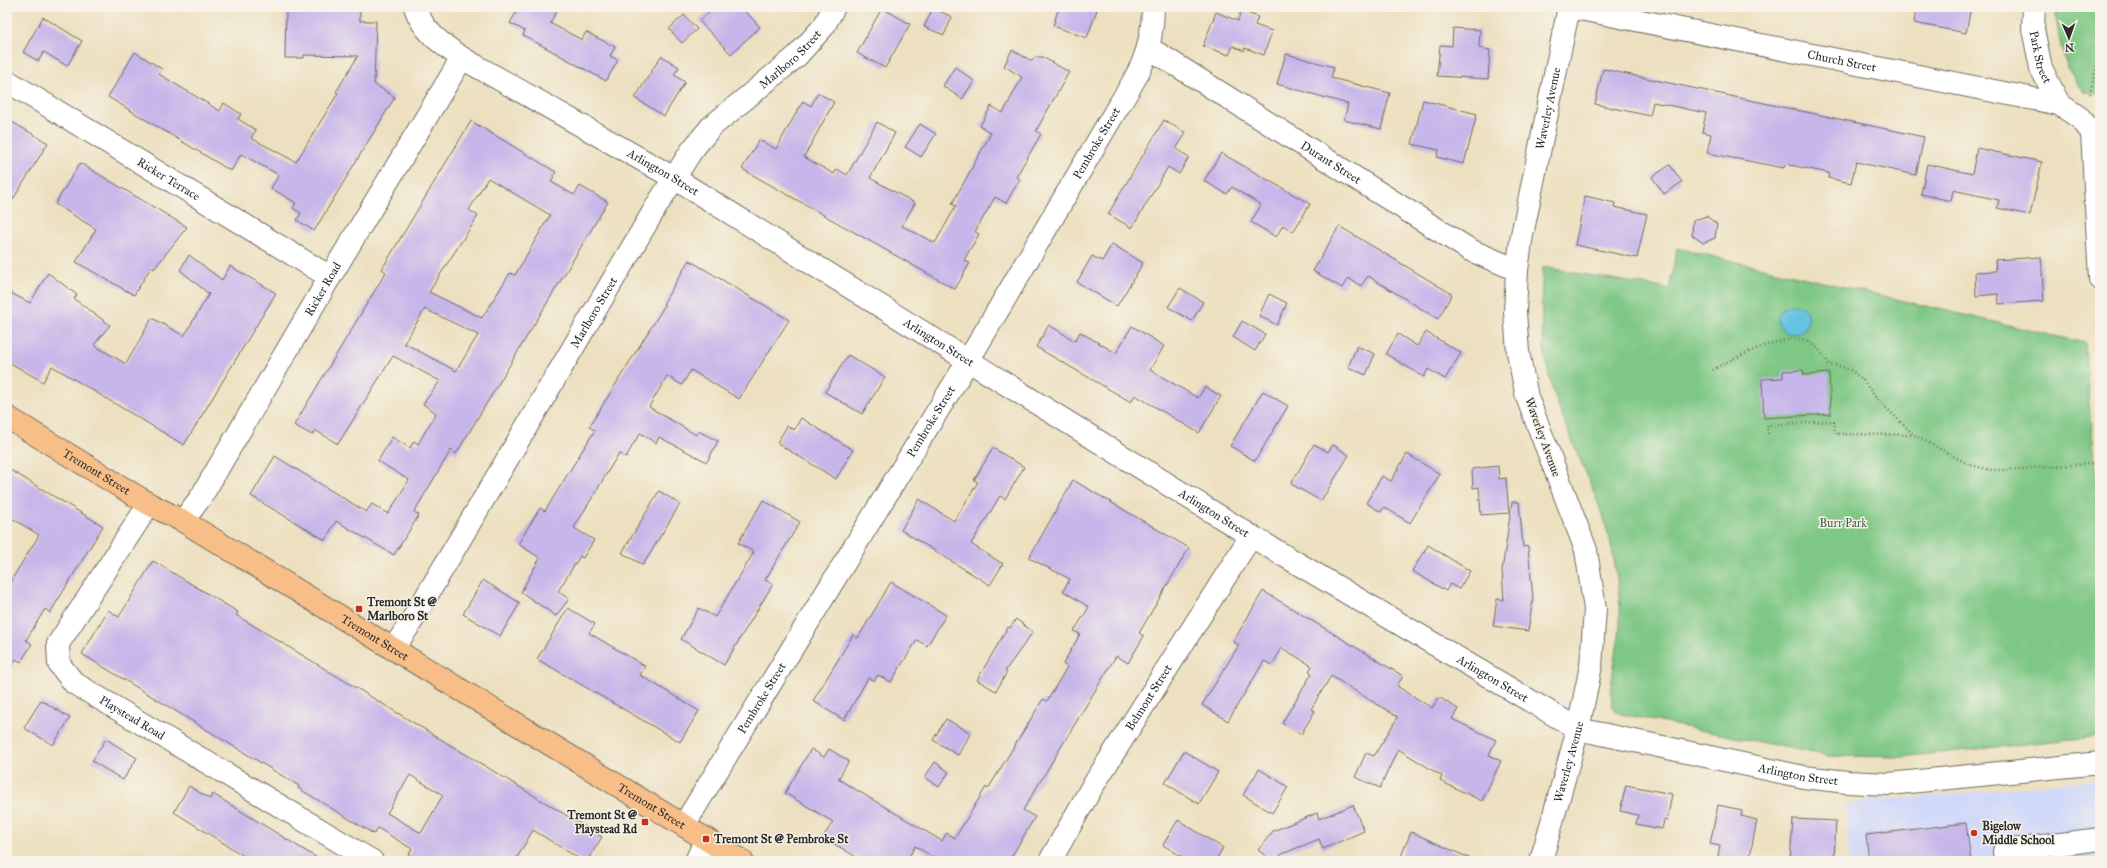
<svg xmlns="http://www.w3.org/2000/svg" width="2107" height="868" font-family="'IM FELL Great Primer',serif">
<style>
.built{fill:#d1d9f9}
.green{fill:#7ec784;stroke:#547958}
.water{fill:#65c3e3;stroke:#487787}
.building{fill:#c7b6e9;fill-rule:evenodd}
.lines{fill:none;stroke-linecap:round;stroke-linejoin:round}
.minor-casing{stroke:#6f6a5f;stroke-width:24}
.major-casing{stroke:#6f6a5f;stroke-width:24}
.path{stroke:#6f6a5f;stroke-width:2.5;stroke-dasharray:1 3;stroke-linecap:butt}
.minor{stroke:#fff;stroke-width:22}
.major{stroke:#f7be88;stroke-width:22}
.poi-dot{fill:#c8321e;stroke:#f7f3e8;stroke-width:1.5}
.labels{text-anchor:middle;stroke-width:3;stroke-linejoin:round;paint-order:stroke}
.street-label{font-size:12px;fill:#2b2b2b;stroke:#f7f3e8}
.park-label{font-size:12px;fill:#445a46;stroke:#f7f3e8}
.poi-label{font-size:12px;font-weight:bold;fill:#2b2b2b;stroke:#f7f3e8;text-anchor:start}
</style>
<rect width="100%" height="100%" fill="#f7f3e8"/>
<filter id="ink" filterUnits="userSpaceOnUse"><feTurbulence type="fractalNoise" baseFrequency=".025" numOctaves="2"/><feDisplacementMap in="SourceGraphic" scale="8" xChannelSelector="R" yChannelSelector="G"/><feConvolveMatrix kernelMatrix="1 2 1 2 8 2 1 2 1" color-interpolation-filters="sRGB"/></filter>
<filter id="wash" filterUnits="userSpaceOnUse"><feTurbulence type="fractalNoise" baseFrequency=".012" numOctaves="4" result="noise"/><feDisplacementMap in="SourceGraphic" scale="16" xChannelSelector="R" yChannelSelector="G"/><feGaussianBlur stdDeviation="0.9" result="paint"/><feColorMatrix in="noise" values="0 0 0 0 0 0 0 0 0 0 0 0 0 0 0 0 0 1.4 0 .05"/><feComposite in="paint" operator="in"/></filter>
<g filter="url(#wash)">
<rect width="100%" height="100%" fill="#ede0c0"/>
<!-- built -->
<polygon class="built" points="2100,779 2100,861 1849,861 1846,805 1872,799 1927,797"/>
<!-- green -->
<g class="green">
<path d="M2055,7H2100V94L2086,93C2063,71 2058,38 2055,7Z"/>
<path d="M1677,248L2085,343L2089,405L2100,505V736L1902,757L1828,756L1621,714C1616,711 1613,709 1612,703C1608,684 1619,646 1620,625C1621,601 1617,578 1613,555C1601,489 1560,432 1547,366C1540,333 1541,300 1543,267L1669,289Z"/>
</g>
<!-- water -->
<circle class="water" cx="1793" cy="319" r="15"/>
<g id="blocks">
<!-- building -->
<g class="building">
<polygon points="286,7 360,7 360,21 376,21 374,84 395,97 314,231 297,220 301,213 293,208 296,203 271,188 279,175 241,154 231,171 108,97 135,52 162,69 159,74 220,111 224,103 241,114 238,119 256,130 251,138 296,162 338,93 336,92 358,56 304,55 304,58 285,58"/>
<polygon points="519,7 559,7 550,23 582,40 586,32 615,47 610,56 618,60 606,81 523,35 525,31 510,23"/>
<polygon points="714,7 741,7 760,27 731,54 699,21"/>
<polygon points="1059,7 1098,7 1087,38 1053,26"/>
<polygon points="1916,7 1971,7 1966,33 1914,23"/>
<polygon points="882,8 910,24 885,68 857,53"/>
<polygon points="933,8 952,17 944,35 924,27"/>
<polygon points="1241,11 1258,17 1255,25 1272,31 1264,55 1245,48 1244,51 1233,46 1229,55 1203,46 1216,12 1238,21"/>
<polygon points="684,15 697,29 682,43 669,29"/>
<polygon points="43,17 82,41 67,66 44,52 38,61 23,52"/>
<polygon points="1453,28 1480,30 1479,48 1490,50 1488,79 1437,76 1440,45 1452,46"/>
<polygon points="1012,50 1032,61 1035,57 1042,57 1069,72 1036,131 1041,134 1016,177 1020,179 1006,203 995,197 975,232 979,234 964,260 970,263 955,289 742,169 759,140 776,149 803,101 811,106 818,93 834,102 804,157 834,174 837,169 847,175 877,122 895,133 870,178 915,203 902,226 935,243 956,206 952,204 991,133 980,126 991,106 1003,113 1022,77 1004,66"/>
<polygon points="1286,54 1334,67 1331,78 1390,93 1381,129 1344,120 1348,104 1277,84"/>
<polygon points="661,56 679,67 674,75 685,82 664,116 635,98"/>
<polygon points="955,67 974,81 962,99 943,86"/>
<polygon points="1603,69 1924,137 1916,175 1856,162 1851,183 1828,178 1829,173 1785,164 1784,168 1707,153 1711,134 1702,132 1706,113 1653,102 1650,116 1595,104"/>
<polygon points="1423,100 1477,114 1464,164 1437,157 1439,150 1412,144"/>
<polygon points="7,119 48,143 7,209"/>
<polygon points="1164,120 1186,133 1176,149 1189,157 1179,174 1168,167 1132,228 1108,214"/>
<path d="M471,121L556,172L551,182L574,195L580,186L608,202L456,454L451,450L414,512L419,515L394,555L336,521L325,540L251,496L275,456L366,512L372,504L388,514L409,480L378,461L392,437L410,448L414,441L418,444L436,413L423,404L440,381L393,356L338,444L315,430L312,435L294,425L386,272L382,269ZM488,178L550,215L515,275L510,273L482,318L429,292L478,216L469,210ZM425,309L478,335L456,371L404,343Z"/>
<polygon points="920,124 936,134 921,157 905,147"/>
<polygon points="1977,148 2042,162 2030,215 1997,208 1999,200 1953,190 1951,201 1921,194 1927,164 1972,174"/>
<polygon points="1221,153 1310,204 1293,232 1283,225 1276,237 1251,222 1261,205 1232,187 1227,194 1204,181"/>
<polygon points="80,163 187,227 154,269 151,267 134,295 76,262 96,229 55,204"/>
<polygon points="1670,165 1682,182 1664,194 1652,177"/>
<polygon points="1585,196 1615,203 1614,207 1647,214 1637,258 1575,245"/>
<polygon points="1706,216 1717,224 1715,238 1703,243 1692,235 1693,221"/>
<polygon points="1339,226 1452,294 1438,319 1368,276 1361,286 1348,278 1342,288 1313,271"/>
<polygon points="1112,244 1143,263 1117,306 1077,282 1092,256 1102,261"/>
<polygon points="189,255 222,280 230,266 276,293 184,445 52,366 43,382 7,361 7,291 30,303 48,273 77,295 74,299 110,325 94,345 126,364 152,318 184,336 209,294 180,270"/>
<polygon points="2041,257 2044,301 1999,304 1998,294 1976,296 1975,272 1996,271 1995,260"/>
<polygon points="689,260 789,320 739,399 691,370 682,385 667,376 649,407 696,435 698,431 718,441 707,462 659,437 656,443 640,433 626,457 619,453 574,528 594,540 583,558 580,556 558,591 569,599 556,616 521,592 540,558 518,544 540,508 545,511 595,430 589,427 665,305 663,304"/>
<polygon points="1180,288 1203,302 1192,321 1168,307"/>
<polygon points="1269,294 1287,303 1277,325 1259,316"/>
<polygon points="1242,321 1265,334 1255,351 1233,337"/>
<polygon points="1049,325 1075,341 1080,332 1116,353 1132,326 1164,346 1150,370 1198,398 1205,387 1221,396 1199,433 1135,395 1131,402 1036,347"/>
<polygon points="1426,332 1461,353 1445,379 1428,369 1424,377 1386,354 1398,334 1417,346"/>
<polygon points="1357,346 1375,354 1366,375 1348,367"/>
<polygon points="848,355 885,377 862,414 825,392"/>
<polygon points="1803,370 1804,375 1829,373 1831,414 1764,418 1762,379 1783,378 1783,371"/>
<polygon points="1263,391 1288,406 1255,461 1230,446"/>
<polygon points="801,418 853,450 836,479 777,443 787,426 794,430"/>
<polygon points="1314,444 1328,452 1333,445 1349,455 1321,501 1291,484"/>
<polygon points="993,448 1024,467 1005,499 1000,496 971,544 1003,564 990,585 901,530 919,499 954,521 978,482 974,480"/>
<polygon points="1407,454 1440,474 1410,523 1384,507 1381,512 1366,503 1382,476 1391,481"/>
<polygon points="1498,466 1499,479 1506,478 1509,513 1481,515 1479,487 1473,488 1472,469"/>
<polygon points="7,468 103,526 50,613 45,609 26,640 32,644 21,662 16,659 7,673 7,587 39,535 7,515"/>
<polygon points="1073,480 1189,548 1139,633 1144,636 1128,663 1116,656 1023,810 1035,817 1009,861 930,861 933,857 915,846 907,861 863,861 823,837 833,822 785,793 811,749 824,757 829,749 849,761 838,779 942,841 947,833 955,838 986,787 988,789 1043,699 1047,701 1067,667 1063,664 1080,634 1074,631 1089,607 1063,591 1070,579 1029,558"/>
<polygon points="659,491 680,504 643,565 622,553"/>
<polygon points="763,500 800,522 765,580 773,584 724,665 681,639 699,608 715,617 754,552 738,543"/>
<polygon points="1512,502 1519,502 1523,547 1528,546 1533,598 1528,631 1493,626 1497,599 1504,600 1502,571"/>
<polygon points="1428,545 1470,571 1459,589 1450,584 1446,591 1412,571"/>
<path d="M153,561L238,612L236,615L602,837L587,861H583L533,830L515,861H405L412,849L378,828L374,834L298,788L299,786L82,654L108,610L119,617ZM410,775L443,795L421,833L387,813Z"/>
<polygon points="483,580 520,603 500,636 463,614"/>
<polygon points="891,582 946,615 927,646 917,640 891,682 878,675 874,681 868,678 844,720 813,701 853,635 858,638"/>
<polygon points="1263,591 1403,676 1397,686 1432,708 1439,697 1458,709 1452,719 1496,740 1489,755 1501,761 1482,801 1440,781 1442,776 1398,749 1380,788 1355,777 1366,753 1374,756 1398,717 1331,676 1311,709 1315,711 1301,734 1282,723 1312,673 1309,671 1312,666 1282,648 1272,665 1264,661 1228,721 1202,705 1239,645 1233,642"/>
<polygon points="568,608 595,624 589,633 645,666 640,675 699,711 680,742 537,659"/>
<polygon points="1016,619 1033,632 1005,671 1007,672 996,691 977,680 1008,627 1010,628"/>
<polygon points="41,700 70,718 53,745 24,728"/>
<polygon points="946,719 971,733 958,755 933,740"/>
<polygon points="106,739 137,758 123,780 92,761"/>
<polygon points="1184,751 1218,772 1199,804 1165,783"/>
<polygon points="935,762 949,772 939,787 925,777"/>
<polygon points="1259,769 1288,787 1272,813 1243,795"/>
<polygon points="1626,785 1672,794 1667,821 1664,820 1662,829 1636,824 1638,815 1620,811"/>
<polygon points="189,786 210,799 213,794 322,861 252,861 174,812"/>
<polygon points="1353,805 1364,831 1323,849 1319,839 1282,854 1276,861 1272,861 1258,850 1273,831 1317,813 1319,819"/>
<polygon points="1718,805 1742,810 1741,816 1757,820 1749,861 1717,861 1720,846 1710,844"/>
<polygon points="1793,819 1836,821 1834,861 1790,861"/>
<polygon points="1178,820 1223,848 1215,861 1189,861 1163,845"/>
<polygon points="1966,823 1971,861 1869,861 1866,835"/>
<polygon points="1411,832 1476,861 1399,861"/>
</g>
</g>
</g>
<g filter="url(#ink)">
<use href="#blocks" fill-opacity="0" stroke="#6f6a5f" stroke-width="1"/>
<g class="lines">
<!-- minor casing -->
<g class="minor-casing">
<g id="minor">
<path id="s1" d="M415,7C423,32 442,44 462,58L674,178L1251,536L1578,729L1804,777L1847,782L1889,784L2100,763"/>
<path id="s2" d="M1570,7L2059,104L2080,118L2100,142"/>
<path id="s3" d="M2034,7L2033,29L2041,68L2059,104"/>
<path id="s4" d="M1149,48L1470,250L1517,270"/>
<path id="s5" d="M7,81L330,277"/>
<polyline points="2098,128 2092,133 2100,279"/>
<path id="s6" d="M149,504L58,644L59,664L74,683L372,861"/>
<path id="s7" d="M183,521L201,497L330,277L462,58"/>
<path id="s8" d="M393,649L410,624L659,202L692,150L711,127L797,56L824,26L834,7"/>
<path id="s9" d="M684,825L968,361L1116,110C1139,74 1153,51 1153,7"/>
<polyline points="696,861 706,839"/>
<path id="s10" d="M1050,861L1092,787L1251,536"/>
<path id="s11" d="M1541,861L1578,729L1591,666L1595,609L1586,550L1527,397L1518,352L1515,312L1517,270L1522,235L1569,7"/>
<polyline points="2005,861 2004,851 2100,839"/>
</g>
</g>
<!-- major casing -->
<g class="major-casing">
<g id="major">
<path id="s12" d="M7,417L149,504L183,521L742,861"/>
</g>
</g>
<!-- path -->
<g class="path">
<polyline points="2090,94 2100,52"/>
<path d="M1713,370C1732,358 1778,337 1800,339C1813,340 1825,355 1829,365L1839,366L1850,370L1862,379L1877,399L1914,435L1968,464L1990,470H2005L2100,463"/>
<polyline points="1768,434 1767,425 1834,421 1835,434 1913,435"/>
</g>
<!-- minor -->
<use href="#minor" class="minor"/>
<!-- major -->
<use href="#major" class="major"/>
</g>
</g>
<!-- markers -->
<g class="poi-dot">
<rect x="355" y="605" width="8" height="8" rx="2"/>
<rect x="641" y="818" width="8" height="8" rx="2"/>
<circle cx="1974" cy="833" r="4"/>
<rect x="702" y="835" width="8" height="8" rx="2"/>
</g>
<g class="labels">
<!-- street labels -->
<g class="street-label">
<text dy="4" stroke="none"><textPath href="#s3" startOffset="51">Park Street</textPath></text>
<text dy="4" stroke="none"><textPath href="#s8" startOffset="716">Marlboro Street</textPath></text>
<text dy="4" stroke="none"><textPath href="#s2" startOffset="277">Church Street</textPath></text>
<text dy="4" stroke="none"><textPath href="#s11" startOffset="775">Waverley Avenue</textPath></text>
<text dy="4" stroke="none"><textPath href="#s9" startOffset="797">Pembroke Street</textPath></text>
<text dy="4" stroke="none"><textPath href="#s4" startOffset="215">Durant Street</textPath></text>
<text dy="4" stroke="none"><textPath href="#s1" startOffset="302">Arlington Street</textPath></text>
<text dy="4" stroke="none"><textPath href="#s5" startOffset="189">Ricker Terrace</textPath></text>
<text dy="4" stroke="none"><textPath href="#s7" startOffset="271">Ricker Road</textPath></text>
<text dy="4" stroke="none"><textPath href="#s8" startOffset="392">Marlboro Street</textPath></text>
<text dy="4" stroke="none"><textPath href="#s1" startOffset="626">Arlington Street</textPath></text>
<text dy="4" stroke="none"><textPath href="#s9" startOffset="473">Pembroke Street</textPath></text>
<text transform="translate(1543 437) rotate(70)" y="4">Waverley Avenue</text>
<text dy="4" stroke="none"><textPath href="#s12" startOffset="105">Tremont Street</textPath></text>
<text dy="4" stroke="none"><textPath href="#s1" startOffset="950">Arlington Street</textPath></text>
<text dy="4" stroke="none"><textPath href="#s12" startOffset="429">Tremont Street</textPath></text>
<text dy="4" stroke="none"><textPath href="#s1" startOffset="1274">Arlington Street</textPath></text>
<text dy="4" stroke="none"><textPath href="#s9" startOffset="149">Pembroke Street</textPath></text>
<text dy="4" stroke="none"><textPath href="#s10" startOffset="191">Belmont Street</textPath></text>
<text dy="4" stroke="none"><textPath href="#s6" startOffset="279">Playstead Road</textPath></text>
<text dy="4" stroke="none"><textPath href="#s11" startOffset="103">Waverley Avenue</textPath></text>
<text dy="4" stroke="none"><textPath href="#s1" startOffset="1598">Arlington Street</textPath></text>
<text dy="4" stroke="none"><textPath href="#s12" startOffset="753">Tremont Street</textPath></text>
</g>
<!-- park labels -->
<g class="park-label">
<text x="1843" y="527">Burr Park</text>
</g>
<!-- poi labels -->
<g class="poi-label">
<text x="367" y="606">Tremont St @<tspan x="367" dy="14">Marlboro St</tspan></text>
<text x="637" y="819" text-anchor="end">Tremont St @<tspan x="637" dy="14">Playstead Rd</tspan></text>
<text x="1982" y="830">Bigelow<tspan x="1982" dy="14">Middle School</tspan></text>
<text x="714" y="843">Tremont St @ Pembroke St</text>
</g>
</g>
<!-- margin -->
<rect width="2107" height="868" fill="none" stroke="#f7f3e8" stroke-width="24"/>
<!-- north arrow -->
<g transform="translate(2069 38) rotate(178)" stroke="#f7f3e8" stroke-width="3" paint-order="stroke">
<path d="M0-3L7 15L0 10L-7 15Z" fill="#2b2b2b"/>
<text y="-6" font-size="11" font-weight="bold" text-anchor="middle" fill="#2b2b2b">N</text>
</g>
</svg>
